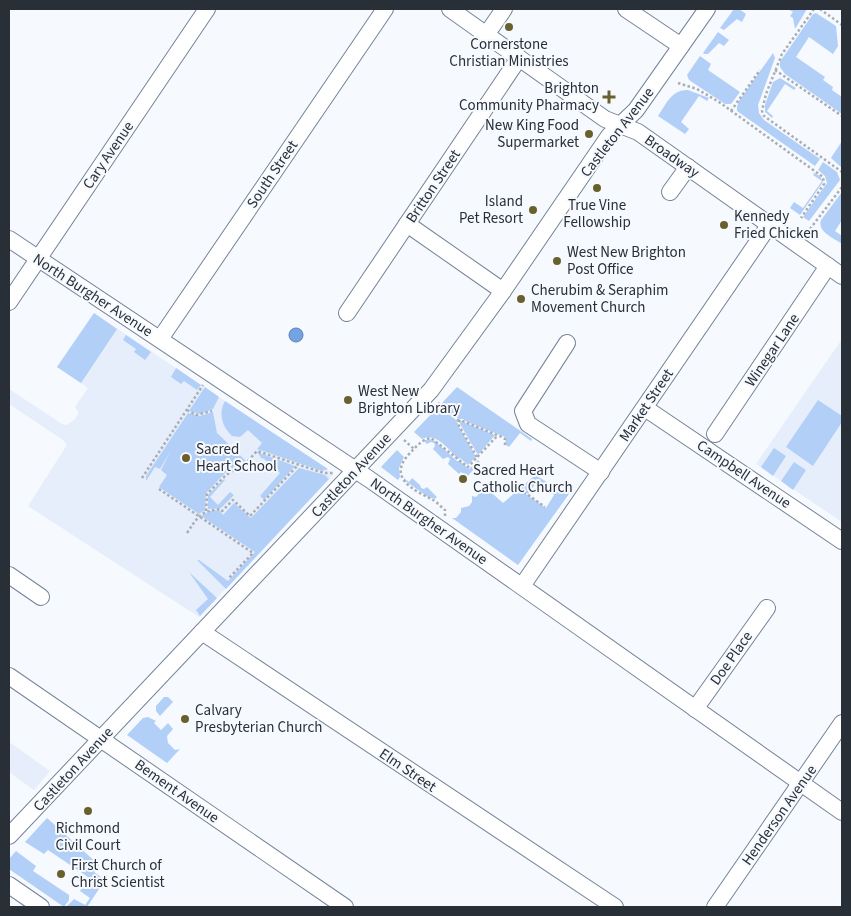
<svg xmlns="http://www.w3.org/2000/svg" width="851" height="916" font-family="'Source Sans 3',sans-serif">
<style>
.built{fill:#e5eefa}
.green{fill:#b2cff8}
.water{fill:#72a3e4;stroke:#5c80b0}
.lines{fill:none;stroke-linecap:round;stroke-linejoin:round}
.minor-casing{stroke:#758498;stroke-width:18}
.path{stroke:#aaaeb4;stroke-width:2.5;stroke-dasharray:2.5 2.5;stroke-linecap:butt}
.minor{stroke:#fff;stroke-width:16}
.poi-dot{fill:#68612e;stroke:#f6f9fe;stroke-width:2}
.labels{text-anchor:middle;stroke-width:4;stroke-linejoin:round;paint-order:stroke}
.poi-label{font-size:15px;fill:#282f37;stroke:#f6f9fe;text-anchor:start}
.street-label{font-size:15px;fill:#282f37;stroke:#f6f9fe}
</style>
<rect width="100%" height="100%" fill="#f6f9fe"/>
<!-- built -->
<g class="built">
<polygon points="94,313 334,474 199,617 28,506 67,445 63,440 9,404 9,389 62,424 67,425 74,420 78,415 78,411 75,407 88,388 57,367"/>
<polygon points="842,339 842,522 756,464"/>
<polygon points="9,742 50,771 34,790 9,772"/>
</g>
<!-- green -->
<g class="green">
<polygon points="734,9 739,9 746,14 742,22 737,19 724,30 720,28"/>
<polygon points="788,9 807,9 795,29 793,18 790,16 793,12"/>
<polygon points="816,13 836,26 838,46 833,54 809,37 796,57 825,77 823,80 833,87 832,90 842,97 842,114 785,74 780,67 780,61 784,56 813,14"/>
<polygon points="718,32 729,40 724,46 719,43 708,54 704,54 703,53"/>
<polygon points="773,53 775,58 758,105 759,113 764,120 820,159 815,166 737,111 737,107 739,101"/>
<polygon points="700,56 711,64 708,70 740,92 731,104 725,104 689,80 687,75"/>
<polygon points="780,78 796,88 794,90 785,84 767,111 773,116 772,118 765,112 765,105 773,82"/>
<path d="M688,90L709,98L707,101L699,96L681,122L689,129L685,134L658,116C667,103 671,90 688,90Z"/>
<polygon points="842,137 842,168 831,158 842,141 841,139"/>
<polygon points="823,162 837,172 840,180 809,221 803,217 827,183 825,176 818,170"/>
<polygon points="814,173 820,176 823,182 800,215 790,208 794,202 803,208 822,181 813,175"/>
<path d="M842,192V220L835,231L842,236V244C834,238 817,232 821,220Z"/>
<polygon points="94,313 117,329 81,383 57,367"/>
<polygon points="126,335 151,352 145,360 134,352 136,349 123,340"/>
<polygon points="176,368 201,385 197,390 184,381 181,384 171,377"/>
<polygon points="205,387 219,397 213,409 200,414 189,411"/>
<polygon points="457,387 532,439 531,441 520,433 509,447 506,445 505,437 467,422 463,419 459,419 441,404"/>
<polygon points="818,400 842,416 842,422 813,466 786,447"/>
<path d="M225,401L328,469L322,471L257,449L262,443L248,430L240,437L232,436C222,427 218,413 225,401Z"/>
<path d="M439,406L457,421L458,425L476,457L468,465L460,458L458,459C448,449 436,432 422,439L414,432Z"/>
<polygon points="213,412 217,433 246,461 225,473 206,493 205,510 199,514 159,487 167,475 161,470 170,452 160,469 155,467 146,481 146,476 188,413 200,416"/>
<polygon points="461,421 495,435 478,455 460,424"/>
<polygon points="428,439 435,441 457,461 460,461 469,469 478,460 480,462 467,477 461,472 459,474 448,464 450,459 448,457 443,459 433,449 435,446 434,443 431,442 427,444 424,441"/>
<polygon points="774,448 786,456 773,476 761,467"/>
<polygon points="397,450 404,457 399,468 400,477 398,480 381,467"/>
<polygon points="257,452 295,466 264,500 260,496 280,473 263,458 262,459"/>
<polygon points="794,462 806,470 793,490 781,481"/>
<polygon points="299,468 325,475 329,479 226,589 197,560 199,560 228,581 255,552 201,516 210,511 219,510 223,515 234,503 251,518"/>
<polygon points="537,476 563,492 569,484 574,487 518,565 452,518 456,518 461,512 461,508 469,506 472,502 472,496 476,497 485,487 503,503 519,489 546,508 554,495 536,483 528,494 520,488 533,477"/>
<polygon points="404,478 409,482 412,478 420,485 421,488 424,489 427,487 437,497 435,499 428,497 404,480"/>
<polygon points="224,479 225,480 210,497 218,505 230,492 234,495 221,508 208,509 208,495"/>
<polygon points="189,572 217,598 200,616 196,610 208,599"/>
<polygon points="164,697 168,697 173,702 160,716 156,711 156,706"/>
<polygon points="148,717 156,721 154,723 161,730 168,723 173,729 167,736 168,743 175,750 180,749 167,763 127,735 143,718"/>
<polygon points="47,818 99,865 94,872 105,880 87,907 66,907 74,899 85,905 90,898 80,891 88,877 48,850 44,854 25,842"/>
<polygon points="16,851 36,866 33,871 69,895 69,900 64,907 9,869 9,859"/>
</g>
<!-- water -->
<circle class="water" cx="296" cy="335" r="7"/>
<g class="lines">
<!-- minor casing -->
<g class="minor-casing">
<g id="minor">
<polyline points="450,9 605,119 638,132 842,276"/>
<polyline points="626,9 681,46"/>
<polyline points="486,35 504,9"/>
<polyline points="670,192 688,167"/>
<polyline points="407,224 503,291"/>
<polyline points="9,239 369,479 842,812"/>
<polyline points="9,302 207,9"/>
<polyline points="347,313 519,58"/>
<polyline points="160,339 385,9"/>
<polyline points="567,343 523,411 528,424 601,472"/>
<polyline points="645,408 842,541"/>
<polyline points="715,434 828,266"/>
<polyline points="9,575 41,597"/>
<polyline points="522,586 770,224"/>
<polyline points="202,632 615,907"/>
<polyline points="9,676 345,907"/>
<polyline points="695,709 767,608"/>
<polyline points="9,836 431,390 503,291 609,136 636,110 707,9"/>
<polyline points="9,885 41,907"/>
<polyline points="715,907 842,723"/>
</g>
</g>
<!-- path -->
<g class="path">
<polyline points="814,9 782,54 766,94 762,111 764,116 842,172"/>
<polyline points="820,9 842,25"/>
<polyline points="775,70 842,116"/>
<polyline points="678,83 697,89 719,102 823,177 824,184 801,218"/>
<polyline points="731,111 760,70"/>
<polyline points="807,233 842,187"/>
<polyline points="438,403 459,421"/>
<polyline points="187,410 196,415 212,411"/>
<polyline points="404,440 414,449"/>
<polyline points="477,457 458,424 460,420 502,437 505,439 505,446"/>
<polyline points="142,478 203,385"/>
<polyline points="159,489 253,553 228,579"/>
<polyline points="520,489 545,507"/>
<polyline points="206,511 207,494 226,475 247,462 257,451 324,473 333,473"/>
<path d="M445,516V510C441,507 437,502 433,500C414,490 386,478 410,453C416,447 422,439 431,438L468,467L498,435"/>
<path d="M187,533C197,518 200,511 220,509L222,511L233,500L250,516L298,465"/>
</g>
<!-- minor -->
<use href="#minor" class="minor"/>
</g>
<!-- markers -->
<g class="poi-dot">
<circle cx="509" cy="27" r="5"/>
<path d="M606.5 89.5h5v5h5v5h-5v5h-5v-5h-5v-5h5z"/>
<circle cx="589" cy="134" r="5"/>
<circle cx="597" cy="188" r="5"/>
<circle cx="533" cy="210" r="5"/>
<circle cx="724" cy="225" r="5"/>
<circle cx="557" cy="261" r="5"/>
<circle cx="521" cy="299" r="5"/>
<circle cx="348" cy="400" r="5"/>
<circle cx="186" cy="458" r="5"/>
<circle cx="463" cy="479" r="5"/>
<circle cx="185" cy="719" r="5"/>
<circle cx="88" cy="811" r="5"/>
<circle cx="61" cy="874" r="5"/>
</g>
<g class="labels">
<!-- poi labels -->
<g class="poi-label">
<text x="509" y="49" text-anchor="middle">Cornerstone<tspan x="509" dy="17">Christian Ministries</tspan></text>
<text x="599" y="93" text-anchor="end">Brighton<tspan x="599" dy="17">Community Pharmacy</tspan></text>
<text x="579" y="130" text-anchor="end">New King Food<tspan x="579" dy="17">Supermarket</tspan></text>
<text x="523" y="206" text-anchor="end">Island<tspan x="523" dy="17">Pet Resort</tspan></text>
<text x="597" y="210" text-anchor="middle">True Vine<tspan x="597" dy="17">Fellowship</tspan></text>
<text x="734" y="221">Kennedy<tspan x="734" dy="17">Fried Chicken</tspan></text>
<text x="567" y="257">West New Brighton<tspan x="567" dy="17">Post Office</tspan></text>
<text x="531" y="295">Cherubim &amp; Seraphim<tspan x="531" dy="17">Movement Church</tspan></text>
<text x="358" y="396">West New<tspan x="358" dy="17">Brighton Library</tspan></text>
<text x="196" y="454">Sacred<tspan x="196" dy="17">Heart School</tspan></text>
<text x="473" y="475">Sacred Heart<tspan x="473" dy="17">Catholic Church</tspan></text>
<text x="195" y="715">Calvary<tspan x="195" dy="17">Presbyterian Church</tspan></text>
<text x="88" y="833" text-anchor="middle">Richmond<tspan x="88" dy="17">Civil Court</tspan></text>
<text x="71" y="870">First Church of<tspan x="71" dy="17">Christ Scientist</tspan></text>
</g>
<!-- street labels -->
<g class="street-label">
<text transform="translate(617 132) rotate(-52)" y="5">Castleton Avenue</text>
<text transform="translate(108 155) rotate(-56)" y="5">Cary Avenue</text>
<text transform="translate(672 156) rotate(35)" y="5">Broadway</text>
<text transform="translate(272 174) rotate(-56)" y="5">South Street</text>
<text transform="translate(433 186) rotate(-56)" y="5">Britton Street</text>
<text transform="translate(93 295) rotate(33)" y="5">North Burgher Avenue</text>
<text transform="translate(772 350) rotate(-56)" y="5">Winegar Lane</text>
<text transform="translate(646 405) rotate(-56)" y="5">Market Street</text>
<text transform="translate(744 474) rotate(34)" y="5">Campbell Avenue</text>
<text transform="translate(351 475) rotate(-47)" y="5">Castleton Avenue</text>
<text transform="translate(429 521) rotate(35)" y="5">North Burgher Avenue</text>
<text transform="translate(731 658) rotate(-55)" y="5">Doe Place</text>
<text transform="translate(73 769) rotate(-47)" y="5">Castleton Avenue</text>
<text transform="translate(408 770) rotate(34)" y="5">Elm Street</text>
<text transform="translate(177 791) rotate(35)" y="5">Bement Avenue</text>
<text transform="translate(779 815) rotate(-55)" y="5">Henderson Avenue</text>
</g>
</g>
<!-- border -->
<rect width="851" height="916" fill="none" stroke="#282f37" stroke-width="20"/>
</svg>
